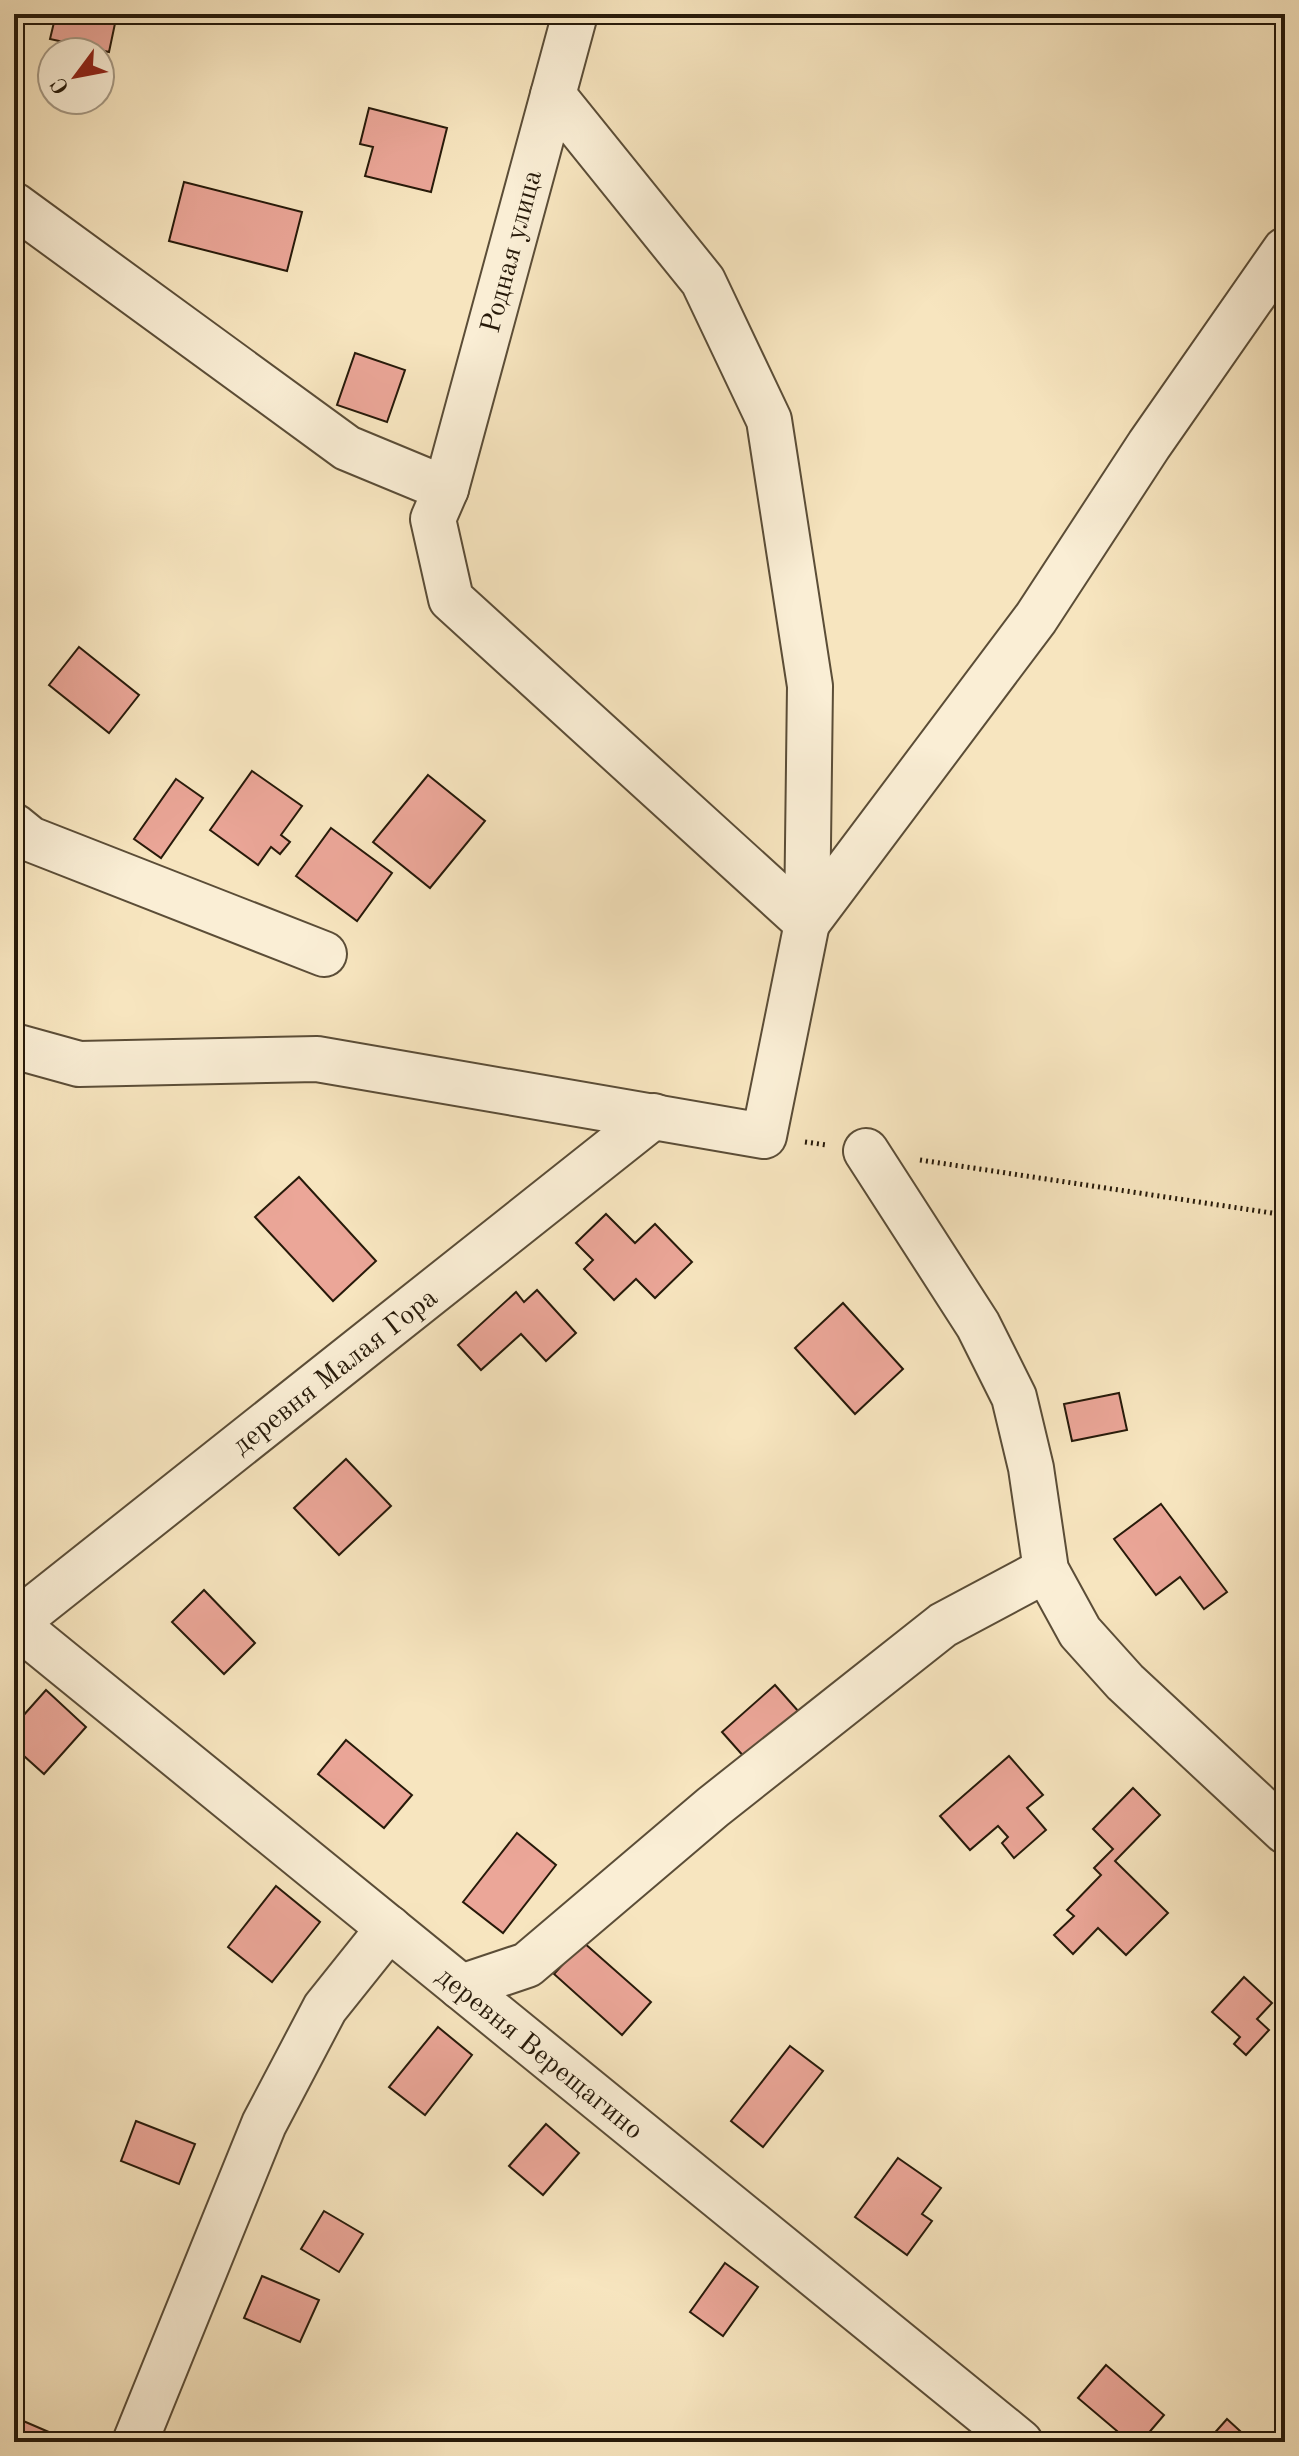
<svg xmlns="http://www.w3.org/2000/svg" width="1299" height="2456" font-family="'Old Standard TT',serif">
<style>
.building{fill:#eba698;stroke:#271a0a;stroke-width:2}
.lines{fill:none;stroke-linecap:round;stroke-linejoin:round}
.minor-casing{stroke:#5b4d37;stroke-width:48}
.path{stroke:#271a0a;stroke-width:5;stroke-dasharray:2 4;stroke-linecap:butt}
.minor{stroke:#faeed5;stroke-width:44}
.labels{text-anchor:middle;stroke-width:6;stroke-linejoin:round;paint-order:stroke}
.street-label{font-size:28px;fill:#271a0a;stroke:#faeed5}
</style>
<rect width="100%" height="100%" fill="#f7e5bf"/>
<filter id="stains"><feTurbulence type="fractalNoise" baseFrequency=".0025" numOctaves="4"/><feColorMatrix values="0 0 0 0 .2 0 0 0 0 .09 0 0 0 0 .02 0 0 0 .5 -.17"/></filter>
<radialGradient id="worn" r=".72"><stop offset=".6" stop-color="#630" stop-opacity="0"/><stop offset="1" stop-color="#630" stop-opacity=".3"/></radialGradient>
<!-- building -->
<g class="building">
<polygon points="56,14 117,14 109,52 50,39"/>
<polygon points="369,108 447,128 431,192 365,176 373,147 360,144"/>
<polygon points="184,182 302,212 287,271 169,241"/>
<polygon points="355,353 405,370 387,422 337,405"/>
<polygon points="79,647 139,695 109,733 49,685"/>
<polygon points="252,771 302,806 281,835 290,842 280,854 271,847 258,865 210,830"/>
<polygon points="428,775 485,821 430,888 373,842"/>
<polygon points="176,779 203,798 161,858 134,839"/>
<polygon points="331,828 392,873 357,921 296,876"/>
<polygon points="299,1177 376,1261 333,1301 255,1217"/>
<polygon points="606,1214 635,1243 655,1224 692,1262 655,1298 636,1279 614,1300 584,1269 593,1260 576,1243"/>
<polygon points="537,1290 576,1333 546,1361 521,1334 481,1370 458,1345 516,1292 524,1302"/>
<polygon points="843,1303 903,1369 855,1414 795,1348"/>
<polygon points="1119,1393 1127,1430 1072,1441 1064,1404"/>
<polygon points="346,1459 391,1506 339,1555 294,1508"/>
<polygon points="1161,1504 1227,1592 1204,1609 1180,1577 1156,1595 1114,1539"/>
<polygon points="204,1590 255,1643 224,1674 172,1622"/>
<polygon points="775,1685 807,1721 754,1768 722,1732"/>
<polygon points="46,1690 86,1727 44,1774 14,1747 14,1726"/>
<polygon points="346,1740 412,1795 384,1828 318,1774"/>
<polygon points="1009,1756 1043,1795 1027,1808 1046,1830 1014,1858 1002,1843 1008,1837 998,1826 970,1850 940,1816"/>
<polygon points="1133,1788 1160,1815 1115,1861 1168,1913 1126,1955 1098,1928 1073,1954 1054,1935 1074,1916 1067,1910 1101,1875 1094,1868 1113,1849 1093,1829"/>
<polygon points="517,1833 556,1865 503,1933 463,1902"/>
<polygon points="276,1886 320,1922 272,1982 228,1947"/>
<polygon points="583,1942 651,2002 622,2035 554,1974"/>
<polygon points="1244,1977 1272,2003 1257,2019 1269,2030 1246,2055 1234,2044 1240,2037 1212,2012"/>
<polygon points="438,2027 472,2055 425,2115 389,2087"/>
<polygon points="790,2046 823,2071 763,2147 731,2121"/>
<polygon points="136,2121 195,2144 179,2184 121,2161"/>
<polygon points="546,2124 579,2153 543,2195 509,2166"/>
<polygon points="898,2158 941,2188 922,2214 932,2221 907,2255 855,2217"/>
<polygon points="324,2211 363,2234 339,2272 301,2249"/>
<polygon points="725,2263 758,2287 723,2336 690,2312"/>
<polygon points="262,2276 319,2300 300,2342 244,2318"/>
<polygon points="1106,2365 1164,2415 1141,2442 1130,2442 1078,2398"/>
<polygon points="14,2417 72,2442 14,2442"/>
<polygon points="1227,2419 1252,2442 1217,2442 1211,2437"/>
<polygon points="942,2433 954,2442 935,2442"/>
</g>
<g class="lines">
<!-- minor casing -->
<g class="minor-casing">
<g id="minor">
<polyline points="14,205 347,448 446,489 433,519 451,599 807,923 1036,618 1149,445 1285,250"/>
<polyline points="446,489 575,14"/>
<polyline points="14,826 30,839 324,954"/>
<polyline points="14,1046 79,1064 317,1059 764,1136 807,923 810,686 769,420 703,281 553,95"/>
<polyline points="866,1151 978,1325 1014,1397 1031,1468 1046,1570 1080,1632 1125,1682 1285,1831"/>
<polyline points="14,1623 1020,2442"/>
<polyline points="14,1624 654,1116"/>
<polyline points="461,1987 527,1965 713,1807 943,1625 1046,1570"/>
<polyline points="135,2442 264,2124 325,2008 389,1928"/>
</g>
</g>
<!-- path -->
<g class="path">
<polyline points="805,1142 827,1145"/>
<polyline points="920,1160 1285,1215"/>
</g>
<!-- minor -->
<use href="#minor" class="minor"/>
</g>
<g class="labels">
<!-- street labels -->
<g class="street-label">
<text transform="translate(510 251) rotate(-75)" y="10">Родная улица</text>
<text transform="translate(334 1370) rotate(-38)" y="10">деревня Малая Гора</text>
<text transform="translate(541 2052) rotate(39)" y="10">деревня Верещагино</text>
</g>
</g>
<!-- margin -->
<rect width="1299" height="2456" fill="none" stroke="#f7e5bf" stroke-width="48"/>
<rect x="16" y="16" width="1267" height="2424" fill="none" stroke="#271a0a" stroke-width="4"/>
<rect x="24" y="24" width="1251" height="2408" fill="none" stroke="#271a0a" stroke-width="2"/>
<!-- north arrow -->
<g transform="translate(76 76) rotate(238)"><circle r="38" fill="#faeed5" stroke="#a69984" stroke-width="2"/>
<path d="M0-6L14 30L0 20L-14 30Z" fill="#8f2418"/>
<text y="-12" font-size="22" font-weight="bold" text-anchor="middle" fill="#271a0a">С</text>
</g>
<rect width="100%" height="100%" filter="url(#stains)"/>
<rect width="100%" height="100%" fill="url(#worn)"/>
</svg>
